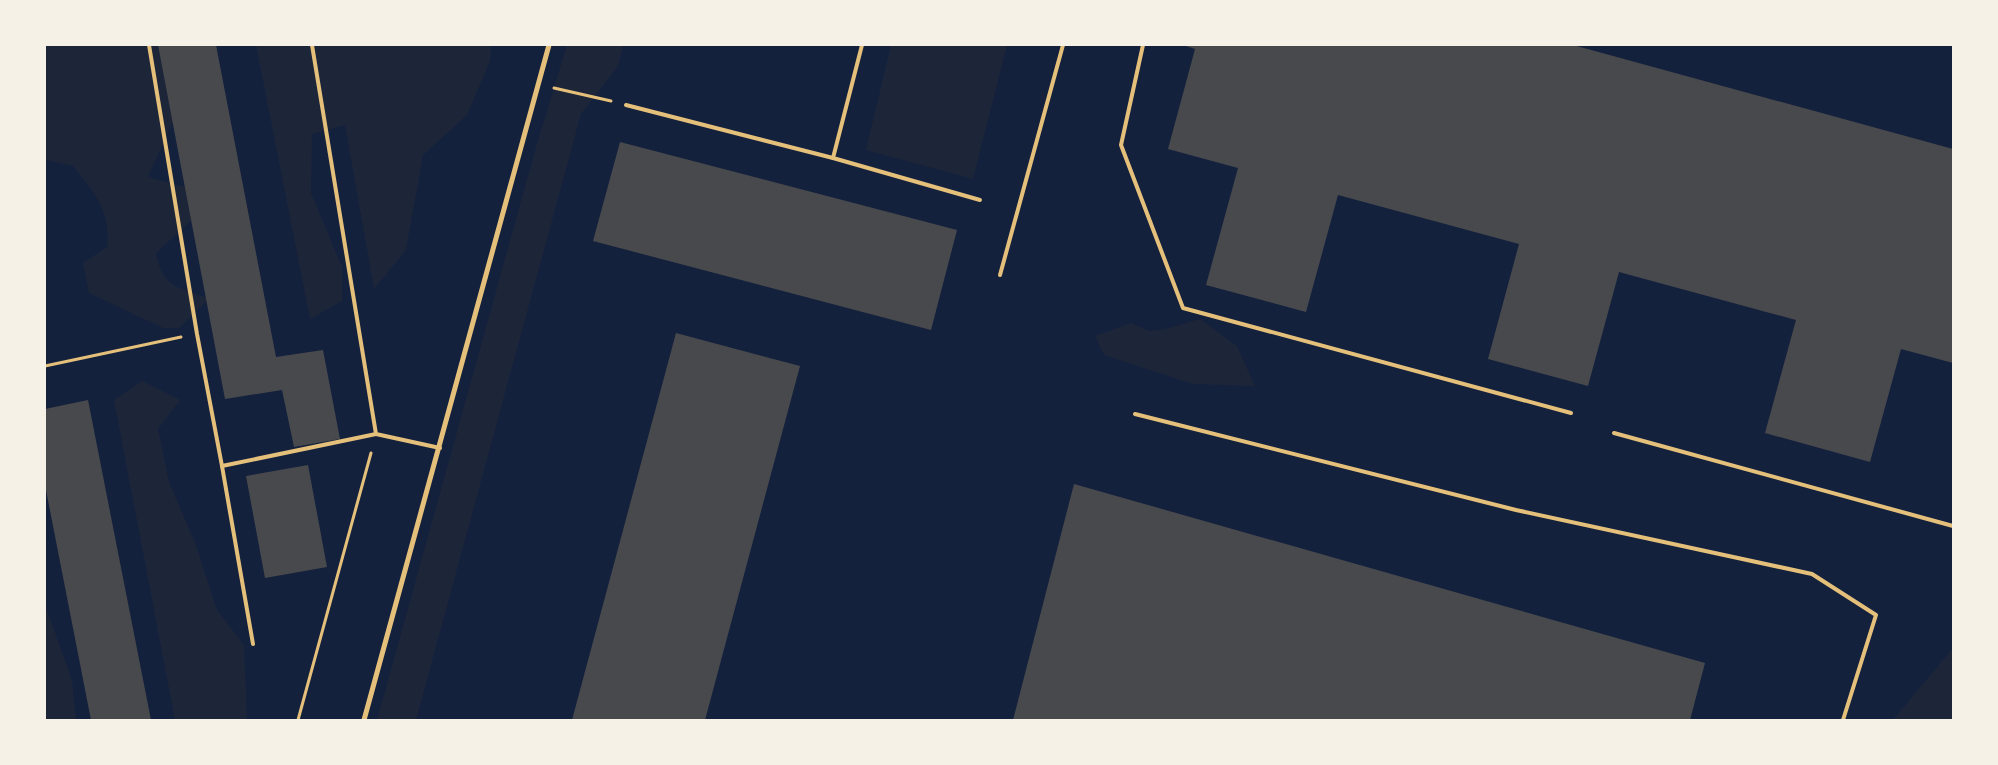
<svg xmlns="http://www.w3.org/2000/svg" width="1998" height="765" font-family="'DejaVu Sans',sans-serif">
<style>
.green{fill:#1d2539}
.building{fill:#48494c}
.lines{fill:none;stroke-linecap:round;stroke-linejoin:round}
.path{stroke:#e5c07b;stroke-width:3}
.service{stroke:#e5c07b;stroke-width:4}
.minor{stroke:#e5c07b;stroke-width:5}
</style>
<rect width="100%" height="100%" fill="#14213d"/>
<!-- green -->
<g class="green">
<path d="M45,45H158L179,107L148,177L191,189V221L156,253C163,289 178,286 209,299L179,328H163L89,293L83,263L107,247C111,210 94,193 73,166L47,160L45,163Z"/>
<polygon points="256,45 491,45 490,61 467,115 423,155 406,250 374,289 345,125 312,134 311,193 342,267 342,301 310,319"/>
<polygon points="567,45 623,45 618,66 581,114 416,720 377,720 536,147"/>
<polygon points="891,45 1007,45 973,179 866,150"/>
<polygon points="1200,319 1237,346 1255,386 1193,384 1104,355 1095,336 1131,323 1149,331 1166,329"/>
<polygon points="142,381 180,400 158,429 169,482 196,545 217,610 244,645 247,720 175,720 114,400"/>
<polygon points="45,605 72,680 76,720 45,720"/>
<polygon points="1953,648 1953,720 1893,720"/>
</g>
<!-- building -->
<g class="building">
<polygon points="158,45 216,45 276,357 323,350 340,439 294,447 282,390 225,399"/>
<polygon points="1183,45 1573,45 1953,149 1953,363 1901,349 1870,462 1765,433 1796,320 1619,272 1588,386 1488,359 1519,244 1338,195 1306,312 1206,285 1238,168 1168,149 1195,49"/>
<polygon points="620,142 957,230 931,330 593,241"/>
<polygon points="676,333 800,366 705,720 572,720"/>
<polygon points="88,400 151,720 91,720 45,485 45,409"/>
<polygon points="308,465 327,567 265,578 246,476"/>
<polygon points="1074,484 1705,663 1690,720 1013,720"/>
</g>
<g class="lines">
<!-- path -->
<g class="path">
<polyline points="554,88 611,101"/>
<polyline points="45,366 181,337"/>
<polyline points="298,720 371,453"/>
</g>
<!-- service -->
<g class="service">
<polyline points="149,45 197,334 222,466 253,644"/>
<polyline points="312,45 376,434 440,448"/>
<polyline points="862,45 833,158 980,200"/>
<polyline points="1143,45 1121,145 1183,308 1571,413"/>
<polyline points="626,105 833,158"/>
<polyline points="1000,275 1063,45"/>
<polyline points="1135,414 1516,510 1812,574 1876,615 1843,720"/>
<polyline points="1614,433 1953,526"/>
<polyline points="222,466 376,434"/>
</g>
<!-- minor -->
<polyline class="minor" points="364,720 549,45"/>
</g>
<!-- border -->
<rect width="1998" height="765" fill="none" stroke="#f6f1e7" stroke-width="92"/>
</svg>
